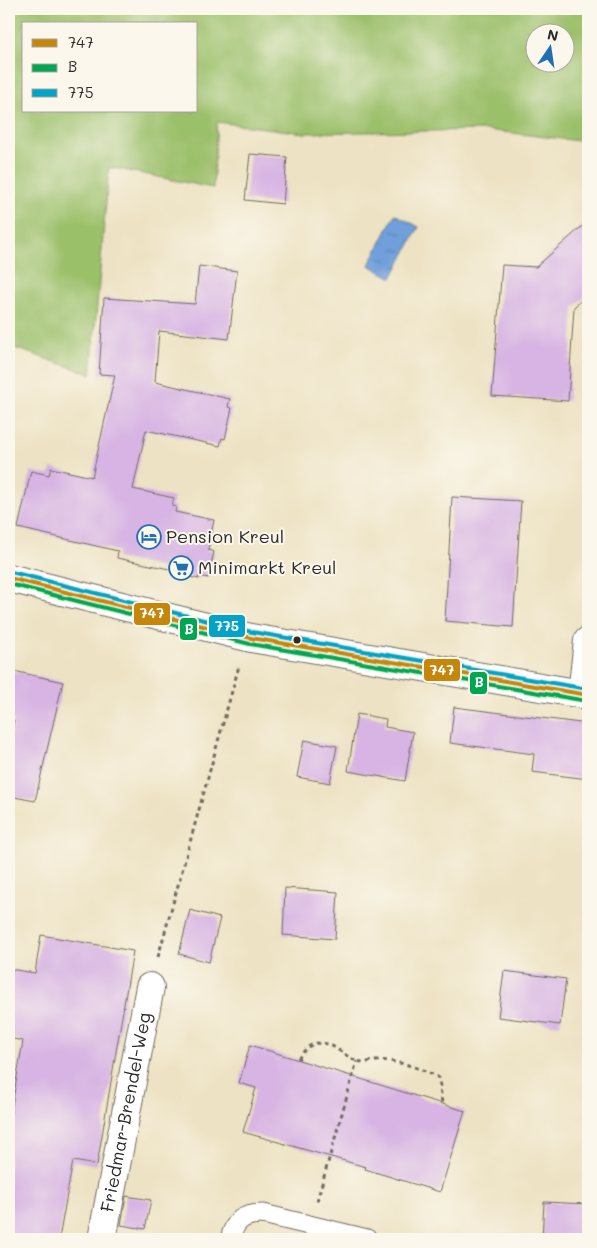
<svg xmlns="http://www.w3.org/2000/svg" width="597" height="1248" font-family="Mali,sans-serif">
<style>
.green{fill:#9bc06b;stroke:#63764b;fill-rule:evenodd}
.water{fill:url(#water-ripples);stroke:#4e6582}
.building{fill:#d7b4e3}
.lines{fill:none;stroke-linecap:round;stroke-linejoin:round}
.lane-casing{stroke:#6f6b60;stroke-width:21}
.street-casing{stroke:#6f6b60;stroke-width:30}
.secondary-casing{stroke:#6f6b60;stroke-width:30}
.path{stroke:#6f6b60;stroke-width:3;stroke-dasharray:4 4;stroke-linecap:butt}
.lane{stroke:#fff;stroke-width:19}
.street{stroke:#fff;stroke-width:28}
.secondary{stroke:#fff;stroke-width:28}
.bus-1-casing{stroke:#fbf7ec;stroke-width:8}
.bus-2-casing{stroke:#fbf7ec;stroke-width:8}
.bus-3-casing{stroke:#fbf7ec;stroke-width:8}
.bus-1{stroke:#c4870b;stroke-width:4}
.bus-2{stroke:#00a651;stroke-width:4}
.bus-3{stroke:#02a3c6;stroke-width:4}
.bus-dot{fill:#2b2b2b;stroke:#fbf7ec;stroke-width:2}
.labels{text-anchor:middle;stroke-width:4;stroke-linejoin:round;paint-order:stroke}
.poi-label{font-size:18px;fill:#2b2b2b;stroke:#fbf7ec;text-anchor:start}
.street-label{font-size:18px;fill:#2b2b2b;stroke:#fbf7ec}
.line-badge{stroke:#fbf7ec;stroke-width:2}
.badge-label{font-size:14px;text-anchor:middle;font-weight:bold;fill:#fff}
</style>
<defs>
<pattern id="water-ripples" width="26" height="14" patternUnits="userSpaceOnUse" patternTransform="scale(1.25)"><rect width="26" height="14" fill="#709fda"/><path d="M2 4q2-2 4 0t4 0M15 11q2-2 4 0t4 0" fill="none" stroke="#5c82b1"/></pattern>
</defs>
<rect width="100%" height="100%" fill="#fbf7ec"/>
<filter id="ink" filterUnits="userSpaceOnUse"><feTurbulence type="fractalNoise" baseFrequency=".02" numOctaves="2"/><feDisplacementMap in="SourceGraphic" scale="10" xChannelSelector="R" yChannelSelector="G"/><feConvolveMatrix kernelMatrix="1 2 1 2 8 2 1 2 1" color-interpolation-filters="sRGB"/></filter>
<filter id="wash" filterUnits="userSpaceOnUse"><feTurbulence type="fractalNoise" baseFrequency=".0096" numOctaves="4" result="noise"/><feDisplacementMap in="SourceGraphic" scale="20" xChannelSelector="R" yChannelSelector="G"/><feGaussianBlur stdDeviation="1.12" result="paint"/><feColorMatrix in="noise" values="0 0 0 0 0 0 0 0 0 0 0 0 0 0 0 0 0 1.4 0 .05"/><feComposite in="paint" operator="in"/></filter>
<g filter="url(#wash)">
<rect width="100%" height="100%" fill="#ede2c3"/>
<!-- green -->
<path class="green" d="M9,9H588V142L486,130L304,133L217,122L213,188L109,167L91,374L9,346ZM24,24H196V111H24ZM534,32H564V62H534Z"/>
<!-- water -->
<polygon class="water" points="395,214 419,227 392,278 369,265"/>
<g id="blocks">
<!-- building -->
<g class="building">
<polygon points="250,154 287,157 283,204 245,200"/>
<polygon points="588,221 588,294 574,307 568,401 492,396 502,265 536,267"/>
<polygon points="199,266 237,271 229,339 159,331 155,382 230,399 228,407 232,408 225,439 222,438 220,446 146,430 133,489 174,498 172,506 176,507 175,512 214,520 208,550 214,552 208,578 199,576 199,579 173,574 174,570 117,558 118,551 18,528 31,471 49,475 51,468 92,477 115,375 99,374 104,298 195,304"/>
<polygon points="452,497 521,501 513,627 445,621"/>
<polygon points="9,670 63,682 35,801 9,796 9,745 14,720 9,719"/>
<polygon points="454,707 588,724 588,779 532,772 534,754 450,743"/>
<polygon points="357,714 386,719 385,727 413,732 405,781 348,771"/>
<polygon points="304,740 337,746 330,783 297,777"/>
<polygon points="285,888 338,892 335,939 283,935"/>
<polygon points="190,910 220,918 209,962 179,954"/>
<polygon points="41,935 133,951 97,1165 73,1161 59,1239 9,1239 9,1123 23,1041 9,1038 9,969 35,973"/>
<polygon points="504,971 566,979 560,1025 498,1017"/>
<polygon points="250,1045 465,1111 440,1192 365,1169 366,1167 243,1132 256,1088 239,1083"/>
<polygon points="126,1196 151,1200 145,1229 121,1225"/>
<polygon points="544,1202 588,1204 588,1239 542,1239"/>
</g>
</g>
</g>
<g filter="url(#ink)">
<use href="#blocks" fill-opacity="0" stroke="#6f6b60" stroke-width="1"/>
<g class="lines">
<!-- lane casing -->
<g class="lane-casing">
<path id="lane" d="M230,1239C235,1220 243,1214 263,1214L367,1239"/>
</g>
<!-- street casing -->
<g class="street-casing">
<g id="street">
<polyline points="582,694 588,641"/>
<path id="s1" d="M102,1239L150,987"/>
</g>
</g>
<!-- secondary casing -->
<g class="secondary-casing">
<polyline id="secondary" points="9,578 251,638 588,695"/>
</g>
<!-- path -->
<g class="path">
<polyline points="158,957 239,666"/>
<path d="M298,1059C304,1051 308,1044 319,1043C334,1042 344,1057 357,1061C366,1064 378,1059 388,1061C406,1063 423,1069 439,1078L442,1104"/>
<polyline points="9,1068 10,1075"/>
<polyline points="317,1201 357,1061"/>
</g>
<!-- lane -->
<use href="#lane" class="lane"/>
<!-- street -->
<use href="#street" class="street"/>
<!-- secondary -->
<use href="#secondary" class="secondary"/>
<!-- bus-1 casing -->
<g class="bus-1-casing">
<polyline id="bus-1" points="9,578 251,638 588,695"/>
</g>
<!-- bus-2 casing -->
<g class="bus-2-casing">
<polyline id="bus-2" points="9,584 250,644 587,701"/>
</g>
<!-- bus-3 casing -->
<g class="bus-3-casing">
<polyline id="bus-3" points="11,572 252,632 588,689"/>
</g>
<!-- bus-1 -->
<use href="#bus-1" class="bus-1"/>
<!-- bus-2 -->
<use href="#bus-2" class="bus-2"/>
<!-- bus-3 -->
<use href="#bus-3" class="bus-3"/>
</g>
</g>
<!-- icons -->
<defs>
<g id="hotel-ring" transform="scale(1.25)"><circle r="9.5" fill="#fbf7ec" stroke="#1f6fb2" stroke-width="1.5"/><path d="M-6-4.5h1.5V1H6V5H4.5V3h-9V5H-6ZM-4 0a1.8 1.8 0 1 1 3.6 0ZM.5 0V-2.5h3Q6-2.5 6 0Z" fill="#1f6fb2"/></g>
<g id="supermarket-ring" transform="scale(1.25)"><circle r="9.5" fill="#fbf7ec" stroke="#1f6fb2" stroke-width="1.5"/><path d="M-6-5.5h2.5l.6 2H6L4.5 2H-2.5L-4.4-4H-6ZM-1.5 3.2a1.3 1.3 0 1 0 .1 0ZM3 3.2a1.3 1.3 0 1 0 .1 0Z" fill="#1f6fb2"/></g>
</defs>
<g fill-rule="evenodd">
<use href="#hotel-ring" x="149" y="537"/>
<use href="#supermarket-ring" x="181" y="568"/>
</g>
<!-- markers -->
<circle class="bus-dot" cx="297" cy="640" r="4.5"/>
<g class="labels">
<!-- poi labels -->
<g class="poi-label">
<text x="166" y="543">Pension Kreul</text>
<text x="198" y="574">Minimarkt Kreul</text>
</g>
<!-- street labels -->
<g class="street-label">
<text dy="6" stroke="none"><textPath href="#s1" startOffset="129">Friedmar-Brendel-Weg</textPath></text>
</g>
</g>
<g class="line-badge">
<rect x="133" y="602" width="38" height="24" rx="5" fill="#c4870b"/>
<rect x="208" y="614" width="38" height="24" rx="5" fill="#02a3c6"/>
<rect x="179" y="617" width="19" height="24" rx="5" fill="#00a651"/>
<rect x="423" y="658" width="38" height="24" rx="5" fill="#c4870b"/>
<rect x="469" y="671" width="19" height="24" rx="5" fill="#00a651"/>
</g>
<g class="badge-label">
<text x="152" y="618">747</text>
<text x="227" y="631">775</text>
<text x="189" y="634">B</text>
<text x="442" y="675">747</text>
<text x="479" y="687">B</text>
</g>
<!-- margin -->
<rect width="597" height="1248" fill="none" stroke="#fbf7ec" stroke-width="30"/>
<!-- legend -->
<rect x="22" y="22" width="175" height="90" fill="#fbf7ec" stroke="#a8a59f"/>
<rect x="32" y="39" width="25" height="8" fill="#c4870b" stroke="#a8a59f"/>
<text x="68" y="48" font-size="15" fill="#2b2b2b">747</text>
<rect x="32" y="64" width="25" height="8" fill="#00a651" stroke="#a8a59f"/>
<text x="68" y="72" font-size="15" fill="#2b2b2b">B</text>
<rect x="32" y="89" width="25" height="8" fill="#02a3c6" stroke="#a8a59f"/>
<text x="68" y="98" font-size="15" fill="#2b2b2b">775</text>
<!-- north arrow -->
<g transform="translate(550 48) rotate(13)"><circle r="24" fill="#fbf7ec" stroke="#a8a59f"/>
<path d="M0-4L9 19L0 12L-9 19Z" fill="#1f6fb2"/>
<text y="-8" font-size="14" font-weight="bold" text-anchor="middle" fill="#2b2b2b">N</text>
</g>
</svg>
